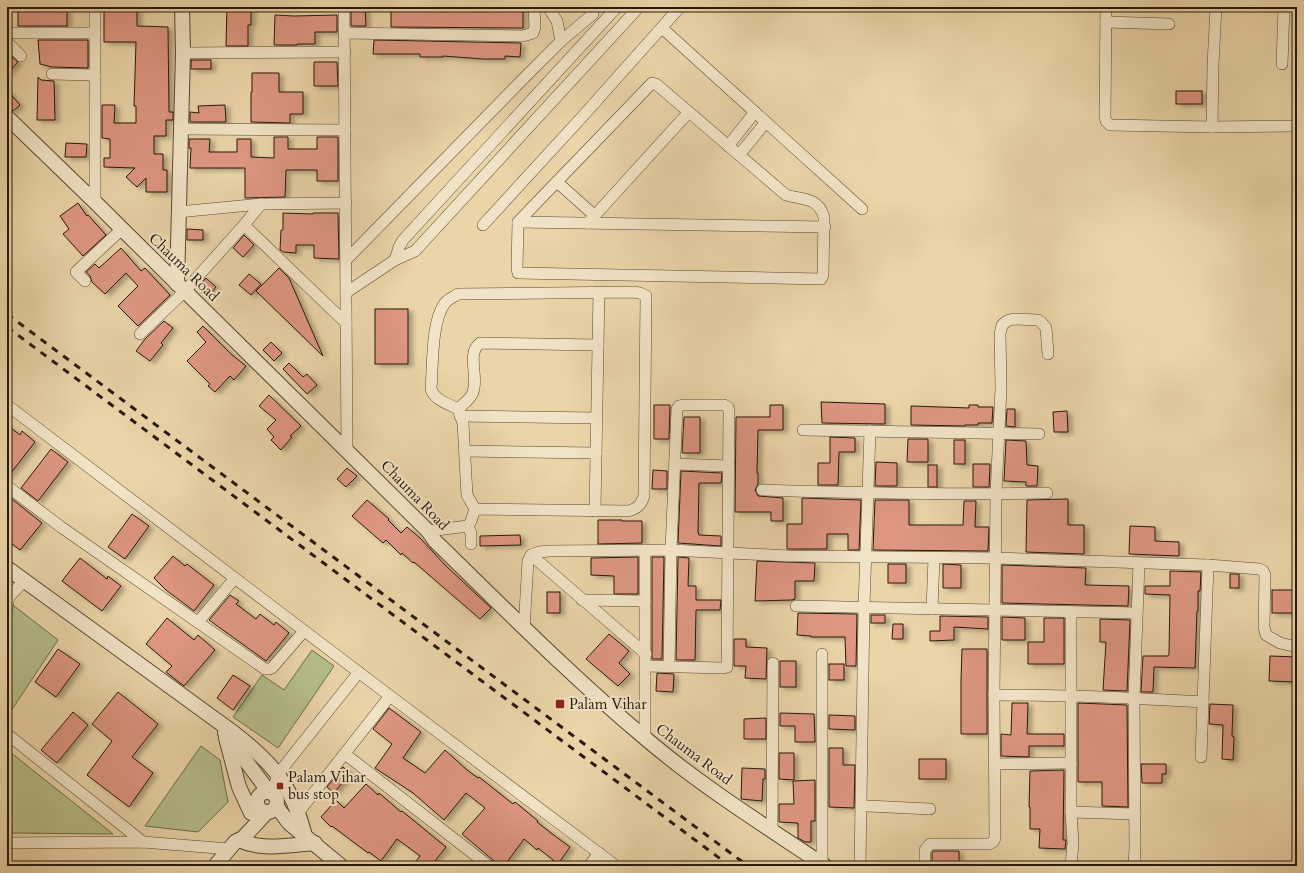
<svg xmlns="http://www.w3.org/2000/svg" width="1304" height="873" font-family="Cardo,serif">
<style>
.green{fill:#b5bd89;stroke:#6e6b4a}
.building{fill:#de9681;stroke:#28190c;filter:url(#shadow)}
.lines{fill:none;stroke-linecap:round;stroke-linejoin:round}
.minor-casing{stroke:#584833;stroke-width:12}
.tertiary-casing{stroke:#584833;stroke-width:16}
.minor{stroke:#f1e3c6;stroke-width:11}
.tertiary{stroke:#f1e3c6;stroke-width:14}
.rail{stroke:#28190c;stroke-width:3;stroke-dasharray:7 7;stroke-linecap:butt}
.poi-dot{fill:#8f2418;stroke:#f1e3c6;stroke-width:1.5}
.labels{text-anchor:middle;stroke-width:4;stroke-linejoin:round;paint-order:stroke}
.street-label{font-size:15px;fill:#28190c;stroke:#f1e3c6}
.poi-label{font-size:15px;fill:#28190c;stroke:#f1e3c6;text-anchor:start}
</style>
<defs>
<filter id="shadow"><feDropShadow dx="4.5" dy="2.5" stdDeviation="2" flood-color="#0004"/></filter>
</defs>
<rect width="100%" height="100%" fill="#ead4a8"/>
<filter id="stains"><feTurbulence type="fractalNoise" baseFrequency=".005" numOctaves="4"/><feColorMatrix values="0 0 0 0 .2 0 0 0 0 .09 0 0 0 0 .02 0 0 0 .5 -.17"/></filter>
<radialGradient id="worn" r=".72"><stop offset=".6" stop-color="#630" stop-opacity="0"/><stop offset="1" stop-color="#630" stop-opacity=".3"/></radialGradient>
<!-- green -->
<g class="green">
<polygon points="9,602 58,640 7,717"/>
<polygon points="312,650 334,666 278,748 233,717 262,675 284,690"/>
<polygon points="201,746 220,760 228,802 198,832 145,826"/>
<polygon points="10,752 113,834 8,833"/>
</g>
<!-- building -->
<g class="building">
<rect x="18" y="7" width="49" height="19"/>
<polygon points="104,7 137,7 137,26 168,27 169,112 173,112 173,120 166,120 166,136 154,136 154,154 163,154 163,170 167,170 167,192 146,192 146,178 137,187 126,177 135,168 104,167 104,158 110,158 110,139 102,138 102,105 115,105 114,123 136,123 136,106 134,106 136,42 104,42"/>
<polygon points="227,7 251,7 251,25 248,25 248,46 226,46"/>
<polygon points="351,7 365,7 366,26 351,26"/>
<polygon points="391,7 439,7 439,8 478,8 478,7 489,7 523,8 523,28 391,27"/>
<polygon points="275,15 294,16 337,15 337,32 315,32 315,44 297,44 297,45 274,45"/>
<polygon points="38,40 88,40 88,68 52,67 40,64"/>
<polygon points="374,40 521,43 520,57 505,56 505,59 483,59 443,56 443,57 420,57 420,54 373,54"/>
<polygon points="7,52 18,62 7,74"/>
<rect x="191" y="60" width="20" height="9"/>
<polygon points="314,62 337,62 338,86 314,86"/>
<polygon points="252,73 279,73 279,92 303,92 303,114 290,114 290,123 251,122 251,92 252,92"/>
<polygon points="38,77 41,80 54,81 55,120 37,120"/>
<polygon points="7,90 20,105 13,111 7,108"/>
<rect x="1176" y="91" width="26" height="13"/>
<polygon points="225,105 226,122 190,122 190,112 199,113 198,106"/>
<polygon points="274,137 288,137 288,149 317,149 317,137 338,137 338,181 317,181 317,170 286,170 285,197 245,198 245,168 190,168 191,148 189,148 189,139 210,139 209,152 237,152 237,139 251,139 251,157 274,158"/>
<polygon points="66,143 87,144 86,157 65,157"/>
<polygon points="78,203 87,216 88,215 106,235 83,256 63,234 69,229 60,216"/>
<polygon points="283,213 313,214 313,213 338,213 339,259 314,258 314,245 296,245 296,253 283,252 280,250 281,230 283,230"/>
<polygon points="187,229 203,230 203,240 187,240"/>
<polygon points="244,235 254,245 243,257 233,248"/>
<polygon points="121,248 141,271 145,268 170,295 138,326 118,306 138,286 126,273 105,294 92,282 90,276 86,272 95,264 99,268"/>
<polygon points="279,268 289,278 323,356 256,291"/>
<polygon points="249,274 261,284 251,295 239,285"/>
<polygon points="206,278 216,287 207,297 197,288"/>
<rect x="375" y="309" width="33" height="55"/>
<polygon points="164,321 173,328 161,343 163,345 150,361 136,351 145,339"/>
<polygon points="203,326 231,354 246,366 234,380 230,376 215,392 208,386 210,384 187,361 206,342 197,332"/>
<polygon points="271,342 282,353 274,361 263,350"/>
<polygon points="289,363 303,377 307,374 317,385 307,394 283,369"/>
<polygon points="269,395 301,426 290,436 292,437 281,450 271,440 274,437 267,429 276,420 259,406"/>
<polygon points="821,402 885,404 885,424 822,423"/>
<polygon points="654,405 670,405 669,439 654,439"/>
<polygon points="770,405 783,405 783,430 758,430 757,473 758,473 758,484 755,490 758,496 783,498 783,521 771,521 771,512 735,512 736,417 770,417"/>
<polygon points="969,405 978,405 978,407 993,407 992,423 978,423 978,425 965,425 965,426 911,425 911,406 969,408"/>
<polygon points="1007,409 1015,409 1015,427 1006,426"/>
<polygon points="1067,411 1068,432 1054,432 1053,412"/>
<polygon points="684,417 700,417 700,453 682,453"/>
<polygon points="7,425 20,435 22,431 35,442 7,478"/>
<polygon points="830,437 855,438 855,452 839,452 838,485 818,485 818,463 830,463"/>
<polygon points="908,439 928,439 928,462 907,462"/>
<rect x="954" y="440" width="11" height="24"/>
<polygon points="1006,440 1026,441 1027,465 1038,466 1037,486 1026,486 1026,482 1004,481"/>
<polygon points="51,449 68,462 38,501 21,488"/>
<polygon points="876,462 897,463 897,486 875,486"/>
<polygon points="973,464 990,464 989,487 973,487"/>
<rect x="928" y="465" width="9" height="22"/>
<polygon points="347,468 357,476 346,487 337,479"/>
<polygon points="653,470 667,471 667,489 652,489"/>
<polygon points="681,471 722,473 721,483 699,483 698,532 699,535 721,536 721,546 678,543"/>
<polygon points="7,495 42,523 20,550 7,540"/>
<polygon points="802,498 861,500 859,550 848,550 848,534 827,534 827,549 787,549 787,524 802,524"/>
<polygon points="1068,499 1068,525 1084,525 1084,554 1026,552 1027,500"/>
<polygon points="367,500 389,519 388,520 401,533 407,527 420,538 445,565 491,608 480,619 414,562 413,563 402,553 401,555 386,540 383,543 352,516"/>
<polygon points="875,500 909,500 909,525 963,525 964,501 976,501 975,527 989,527 988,551 873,550"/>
<polygon points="132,514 149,526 125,559 108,547"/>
<polygon points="598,520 622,520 622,521 642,521 642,543 598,544"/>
<polygon points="1130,526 1155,527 1155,541 1179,542 1179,556 1129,554"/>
<polygon points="520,535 521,545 480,546 480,536"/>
<polygon points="173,556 185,566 187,564 214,585 194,611 166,590 154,578"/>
<polygon points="638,557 638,594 614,594 614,576 591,575 591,558"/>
<polygon points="652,557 664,557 662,659 652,659"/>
<polygon points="678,557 689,558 688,586 696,586 696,600 721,600 720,610 696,610 695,660 676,660"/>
<polygon points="80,558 107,579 108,576 121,586 102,611 62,581"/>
<polygon points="757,561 815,563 814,581 795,581 795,599 792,600 755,601"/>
<rect x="888" y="564" width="18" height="19"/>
<polygon points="943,564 961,565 961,588 943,588"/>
<polygon points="1002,565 1086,568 1085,585 1129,586 1128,606 1002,603"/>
<polygon points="1170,571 1201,572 1200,591 1198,591 1198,611 1197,611 1195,668 1154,667 1153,692 1141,692 1143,656 1168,656 1169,654 1170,595 1145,594 1145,586 1170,586"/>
<rect x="1230" y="574" width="9" height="14"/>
<rect x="1272" y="590" width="22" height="23"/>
<rect x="547" y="592" width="13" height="21"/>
<polygon points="230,595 239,601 236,604 256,619 260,614 274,625 276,622 289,633 266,661 209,620"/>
<polygon points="798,613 857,614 856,666 846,666 845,637 811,637 811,636 797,635"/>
<rect x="871" y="615" width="14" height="8"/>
<polygon points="940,616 988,617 988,629 954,627 954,640 930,641 930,631 940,631"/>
<polygon points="1002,617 1025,618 1025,640 1002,640"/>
<polygon points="167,618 194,640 198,635 215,650 184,686 166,672 172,666 146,644"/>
<polygon points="1044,618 1064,618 1064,664 1028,664 1028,642 1044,642"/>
<polygon points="1100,619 1130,620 1127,691 1103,690 1106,642 1100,642"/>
<polygon points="893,624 903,624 903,639 892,639"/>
<polygon points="609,634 629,651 619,663 630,674 618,686 586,659"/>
<polygon points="734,639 746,639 746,647 767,648 766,679 745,678 746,666 734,666"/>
<polygon points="58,649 80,664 56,697 35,682"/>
<polygon points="962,649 987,649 987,734 961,734 961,680"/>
<polygon points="1270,656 1297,657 1297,682 1269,681"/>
<rect x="780" y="661" width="16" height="26"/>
<rect x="829" y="664" width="15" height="16"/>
<polygon points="657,673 674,674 673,692 656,691"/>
<polygon points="233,675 250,686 233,710 217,698"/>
<polygon points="118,692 158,724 132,757 153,773 129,807 87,775 112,741 92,724"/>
<polygon points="1012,703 1028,703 1027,734 1064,734 1064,746 1029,746 1029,757 1001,756 1001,734 1011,735"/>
<polygon points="1078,703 1127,705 1128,807 1102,806 1102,782 1078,782"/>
<polygon points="1210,704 1233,705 1232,736 1234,737 1233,760 1222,759 1223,725 1209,724"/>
<polygon points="389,708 421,732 403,758 425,773 445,750 467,770 478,778 479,777 513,804 515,802 538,821 537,822 551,833 570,847 558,864 538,848 537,850 524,839 504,866 496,866 493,860 462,834 485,808 466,793 444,820 413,793 375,768 392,744 373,729"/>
<polygon points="73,712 88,725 57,763 41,750"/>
<polygon points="780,713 814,714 815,742 795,742 795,726 780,726"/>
<polygon points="829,715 855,716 855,730 829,729"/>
<polygon points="766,718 766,739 744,739 744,719"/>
<polygon points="829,748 843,748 843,765 855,765 854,808 829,807"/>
<polygon points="779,753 794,753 794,780 779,779"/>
<rect x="919" y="759" width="27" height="20"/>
<polygon points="1141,764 1166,764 1166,774 1162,774 1162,783 1142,783"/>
<polygon points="343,767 350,773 334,793 327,787"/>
<polygon points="742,768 765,769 765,779 763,779 762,801 741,799"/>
<polygon points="1064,770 1063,840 1066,840 1065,849 1039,848 1040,829 1030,829 1030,807 1029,807 1030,771"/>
<polygon points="815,780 815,821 811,821 811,842 805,842 798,838 798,823 779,822 779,804 794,804 793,781"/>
<polygon points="366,784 378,795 379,793 401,812 402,811 446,847 431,866 412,866 420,856 397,839 381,861 369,852 368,853 332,826 331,827 321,817 336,800 344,808"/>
<polygon points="933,851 959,851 959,865 932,864 932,853"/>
</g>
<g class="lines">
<!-- minor casing -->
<g class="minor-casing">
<g id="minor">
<polyline points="95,7 95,202"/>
<polyline points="344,7 347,451"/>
<polyline points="548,7 557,21 561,41"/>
<polyline points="1106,7 1105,117 1106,121 1110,125 1212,127 1297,126"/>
<polyline points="1106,22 1169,24"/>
<polyline points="662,28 862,209"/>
<polyline points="7,33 95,33"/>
<polyline points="345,33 523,36 533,33 535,27 534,7"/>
<polyline points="7,42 21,56"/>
<polyline points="183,53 345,52"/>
<polyline points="1282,64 1284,7"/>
<polyline points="52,74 95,75"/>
<path d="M652,83L656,84L786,195C803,200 818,197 824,217L823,275L821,279L518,273L517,269L518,222Z"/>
<polyline points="1212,127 1213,65 1216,7"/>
<polyline points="181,129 345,130"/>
<polyline points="728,146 755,112"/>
<polyline points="739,155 766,122"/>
<polyline points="557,182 594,215"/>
<polyline points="178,212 261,204"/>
<polyline points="518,222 825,227"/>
<polyline points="588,223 688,113"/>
<polyline points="244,225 346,323"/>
<polyline points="483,225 582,117 680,7"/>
<polyline points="347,259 527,75 561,41 593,14"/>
<polyline points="395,260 399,247 403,240 617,7"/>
<polyline points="85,281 76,272 122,229"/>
<polyline points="347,292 395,260 415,251 639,7"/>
<polyline points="140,334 185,291 244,225 261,204 346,203"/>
<polyline points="7,405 390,696 616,866"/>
<path d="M458,409C463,404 471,399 473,392C479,377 466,354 480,343L598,345"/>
<polyline points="460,416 597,418"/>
<polyline points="803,430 1039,434"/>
<polyline points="465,451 596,453"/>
<polyline points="675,464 729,466"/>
<polyline points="7,486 61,527 265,669 269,669 272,668 304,631"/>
<path d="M762,490C857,493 952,495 1047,493"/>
<polyline points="595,511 599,292"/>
<path d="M468,526L471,521L475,509L467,495L463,423L458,409C449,404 434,400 431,389C433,366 431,321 445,303C448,299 454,297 458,294L633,292L640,293L646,296L644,496C641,505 637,509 628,511L475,509"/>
<polyline points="468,526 471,533 471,544"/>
<polyline points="428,531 468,526"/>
<polyline points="531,555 646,654"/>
<polyline points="582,600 645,601"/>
<polyline points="796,606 1137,613"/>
<polyline points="7,608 9,597 24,581"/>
<polyline points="932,609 934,558"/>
<polyline points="198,622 235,578"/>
<polyline points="524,629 528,561 531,555 539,552 549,551 671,550 789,556 996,558 1208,565 1259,569 1263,571 1265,575 1264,627 1266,635 1280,643 1297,647"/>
<polyline points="646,666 721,668 727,667 729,412 728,407 724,405 683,405 679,406 677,409 671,550 669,667"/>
<path d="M994,695C1064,695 1133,698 1203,702"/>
<polyline points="7,734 143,842"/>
<polyline points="645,739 645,550"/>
<polyline points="345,754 489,866"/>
<polyline points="1201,757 1208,565"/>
<polyline points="995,764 1071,763"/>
<polyline points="272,794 278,774 359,672"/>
<polyline points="868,806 930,809"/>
<polyline points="1071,812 1135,814"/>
<polyline points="294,818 390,696"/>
<polyline points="772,831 773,663"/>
<polyline points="7,843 143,842 229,849"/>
<polyline points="822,864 822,654"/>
<polyline points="589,866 599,853"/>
<polyline points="860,866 864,607 870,431"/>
<polyline points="925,866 925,850 930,844 989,844 993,842 995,838 994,695 996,494 1001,388 1000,334 1002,325 1007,321 1013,319 1038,320 1042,323 1046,328 1048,354"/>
<polyline points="1071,866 1073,843 1071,812 1071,612"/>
<polyline points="1134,866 1135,848 1134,698 1139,563"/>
</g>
</g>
<!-- tertiary casing -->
<g class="tertiary-casing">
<g id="tertiary">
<path d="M7,117L95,202L122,229L428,531L435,541C504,608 571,676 645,738C701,786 764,825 825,866"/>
<polyline points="177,284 183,53 182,7"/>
<path d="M7,568L234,733C275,765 292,786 305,836"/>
<polyline points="225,733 269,792"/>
<polyline points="226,738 239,787 251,813"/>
<circle cx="267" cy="802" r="10"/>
<polyline points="276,806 289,823 341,866"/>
<path d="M239,840C262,851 290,845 315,843"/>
<polyline points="215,866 235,842 243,838 266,813"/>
</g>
</g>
<!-- minor -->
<use href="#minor" class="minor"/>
<!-- tertiary -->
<use href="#tertiary" class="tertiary"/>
<!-- rail -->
<g class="rail">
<polyline points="7,314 748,866"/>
<polyline points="7,327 730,866"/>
</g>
</g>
<!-- markers -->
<g class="poi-dot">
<rect x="555" y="699" width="10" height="10" rx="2"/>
<rect x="276" y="782" width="8" height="8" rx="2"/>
</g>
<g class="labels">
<!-- street labels -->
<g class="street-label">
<text transform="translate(184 267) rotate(44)" y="5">Chauma Road</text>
<text transform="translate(415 495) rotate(46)" y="5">Chauma Road</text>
<text transform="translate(694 754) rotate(37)" y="5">Chauma Road</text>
</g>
<!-- poi labels -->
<g class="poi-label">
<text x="569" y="709">Palam Vihar</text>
<text x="288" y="782">Palam Vihar<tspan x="288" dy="17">bus stop</tspan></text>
</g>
</g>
<!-- margin -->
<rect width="1304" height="873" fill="none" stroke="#ead4a8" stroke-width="24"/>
<rect x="8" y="8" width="1288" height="857" fill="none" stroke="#28190c" stroke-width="2"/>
<rect x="12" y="12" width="1280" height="849" fill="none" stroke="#28190c"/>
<rect width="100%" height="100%" filter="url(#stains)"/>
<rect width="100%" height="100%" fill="url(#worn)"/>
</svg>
